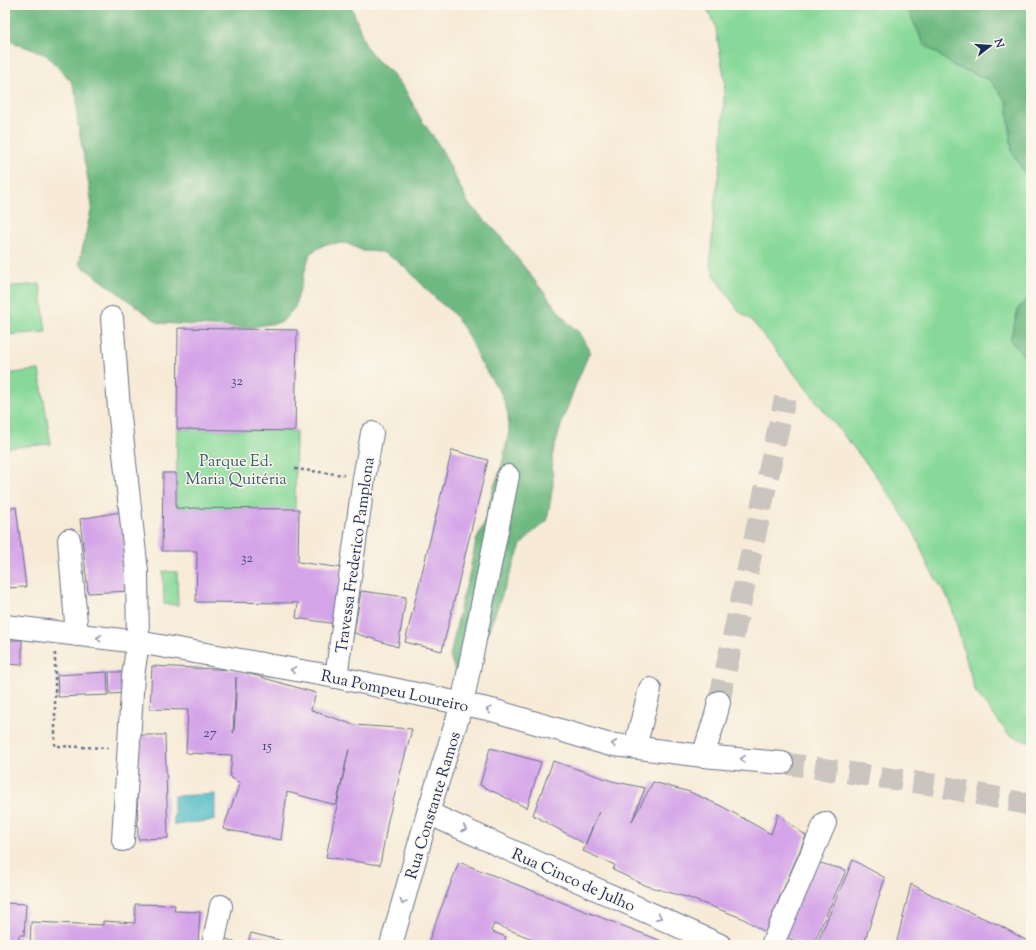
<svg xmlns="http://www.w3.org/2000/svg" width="1036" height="950" font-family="'Sorts Mill Goudy',serif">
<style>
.green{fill:#88d999;stroke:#52847c}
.forest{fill:#6eb981;stroke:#447470}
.water{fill:#4ab8c4;stroke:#327491}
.building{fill:#d4a4e8;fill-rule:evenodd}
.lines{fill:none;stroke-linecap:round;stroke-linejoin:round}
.minor-tunnel{stroke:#cbc5bf;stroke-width:22;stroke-dasharray:22 11;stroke-linecap:butt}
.minor-casing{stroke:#687188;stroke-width:24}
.path{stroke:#687188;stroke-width:2.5;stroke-dasharray:3 3;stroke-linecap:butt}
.minor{stroke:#fff;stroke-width:22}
.oneway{stroke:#8d97ae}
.labels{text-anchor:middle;stroke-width:3;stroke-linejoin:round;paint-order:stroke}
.number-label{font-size:14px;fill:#494c80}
.park-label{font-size:16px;fill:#365a6d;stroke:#fbf7ec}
.street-label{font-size:16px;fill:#1b2f5e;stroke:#fbf7ec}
</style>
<rect width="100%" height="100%" fill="#fbf7ec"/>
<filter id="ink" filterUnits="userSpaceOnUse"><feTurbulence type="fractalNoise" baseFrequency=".025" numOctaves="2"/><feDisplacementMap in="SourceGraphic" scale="8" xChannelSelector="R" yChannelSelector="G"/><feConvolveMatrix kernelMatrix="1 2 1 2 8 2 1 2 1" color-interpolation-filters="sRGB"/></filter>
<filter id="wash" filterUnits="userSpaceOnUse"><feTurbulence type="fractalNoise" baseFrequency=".012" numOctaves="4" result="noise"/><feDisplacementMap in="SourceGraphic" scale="16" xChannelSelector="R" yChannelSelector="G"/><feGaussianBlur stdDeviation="0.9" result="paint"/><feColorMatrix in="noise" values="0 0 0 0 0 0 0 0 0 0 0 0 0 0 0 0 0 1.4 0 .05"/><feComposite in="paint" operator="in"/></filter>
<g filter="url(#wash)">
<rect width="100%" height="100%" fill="#f7ebd7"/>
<!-- green -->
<g class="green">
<polygon points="705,5 908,5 908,10 924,44 954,66 990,80 1007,102 1012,152 1031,183 1031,295 1019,307 1010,340 1031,364 1031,742 1025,741 1009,735 975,691 950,601 929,568 915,534 895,503 874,473 753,322 739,311 717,281 710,264 715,200 721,160 725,82 715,24"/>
<polygon points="40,284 46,332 5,335 5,287"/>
<polygon points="39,370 51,444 6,448 5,374"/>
<polygon points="177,429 296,431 295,510 176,508"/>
<polygon points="163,571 177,572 178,605 164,604"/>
</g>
<!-- forest -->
<g class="forest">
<polygon points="5,5 351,5 366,47 378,61 392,73 404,88 422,121 433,136 443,152 468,203 496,231 567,322 581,334 590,351 576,384 563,419 552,456 553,485 547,521 533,532 521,545 482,648 470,662 456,673 450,656 462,600 468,580 472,560 476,541 484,524 494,486 501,469 509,432 508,414 502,395 481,363 464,328 452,312 437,300 411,273 396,260 382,252 363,251 346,243 326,244 310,253 295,307 282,322 247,328 159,323 79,264 92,206 89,186 77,118 77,98 71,81 46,55 5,39"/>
<polygon points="908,5 1031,5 1031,183 1012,152 1007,102 990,80 954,66 924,44 908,10"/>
<polygon points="1031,295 1031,364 1010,340 1019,307"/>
</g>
<!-- water -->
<polygon class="water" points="215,794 215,820 174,825 174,796"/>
<g id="blocks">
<!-- building -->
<g class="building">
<polygon points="178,328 297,330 295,431 177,429"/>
<polygon points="452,450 488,460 442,651 405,642"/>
<polygon points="163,473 176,473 176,508 299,509 298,562 343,568 336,624 296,618 298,603 196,602 197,551 162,551"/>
<polygon points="16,507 26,587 5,588 5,510"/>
<polygon points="126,511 130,591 88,593 80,519"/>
<polygon points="361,591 406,597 398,647 354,633"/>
<polygon points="5,640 22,640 22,665 5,664"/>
<path d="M152,666L236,670L316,693L311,710L354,725L412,729L388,820L380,865L326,857L349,749L336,805L287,792L281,840L223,829L240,783L230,777L232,755L186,753L188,710L150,709ZM236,677V695L234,733H233Z"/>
<polygon points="107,672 108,695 58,697 57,675"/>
<polygon points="109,672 125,672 127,693 110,694"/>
<polygon points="136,735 165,735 168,838 138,839"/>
<polygon points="490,748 541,762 527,808 480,785"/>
<polygon points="553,761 612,781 645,788 632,821 653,782 690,792 723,807 771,834 778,814 806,836 765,932 742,918 689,898 647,886 613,870 615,865 583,851 599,812 585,844 533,815"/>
<polygon points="853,860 885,878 865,940 879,945 816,945"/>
<polygon points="812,861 846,870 813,945 805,945 781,935"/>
<polygon points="459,862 510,882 672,945 527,945 530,938 494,924 491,931 506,937 503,945 427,945"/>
<polygon points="911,884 946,902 999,925 1031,943 1031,945 896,945"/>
<polygon points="5,903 26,904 24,935 19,935 18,945 5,945"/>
<polygon points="135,904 175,905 174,911 200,912 198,945 30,945 31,922 103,925 103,921 135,923"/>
<polygon points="251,933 295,944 295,945 247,945"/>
<polygon points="224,938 243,945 222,945"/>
</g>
</g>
</g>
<g filter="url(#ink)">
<use href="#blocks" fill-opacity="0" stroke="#687188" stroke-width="1"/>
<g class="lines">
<!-- minor-tunnel -->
<g class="minor-tunnel">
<polyline points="719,702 785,398"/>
<polyline points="782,763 935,785 1031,805"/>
</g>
<!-- minor casing -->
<g class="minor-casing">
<g id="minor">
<polyline points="112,318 119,408 137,572 138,642 133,676 123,840"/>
<polyline points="69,540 77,635"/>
<polyline points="5,626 138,642 336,677 492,710 607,744 703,756 782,763"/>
<polyline points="336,677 364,478 372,433"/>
<polyline points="635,747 650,689"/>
<polyline points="703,756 716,715 719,702"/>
<polyline points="428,813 720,945"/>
<polyline points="213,945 221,906"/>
<polyline points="391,945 428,813 462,704 508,476"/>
<polyline points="772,945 825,823"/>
</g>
</g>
<!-- path -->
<g class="path">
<polyline points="295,469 344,475"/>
<polyline points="55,653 55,746 108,748"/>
</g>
<!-- minor -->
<use href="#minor" class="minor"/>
</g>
<!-- one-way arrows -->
<defs><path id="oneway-chevron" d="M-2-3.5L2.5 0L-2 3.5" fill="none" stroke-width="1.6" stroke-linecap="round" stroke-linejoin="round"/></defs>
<g class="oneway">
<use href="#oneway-chevron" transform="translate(99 638) rotate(-173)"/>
<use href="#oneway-chevron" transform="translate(293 670) rotate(-170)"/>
<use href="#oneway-chevron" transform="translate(489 710) rotate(-167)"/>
<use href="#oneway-chevron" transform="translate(614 744) rotate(-173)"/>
<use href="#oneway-chevron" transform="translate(743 759) rotate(-175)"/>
<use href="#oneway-chevron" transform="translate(464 829) rotate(24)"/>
<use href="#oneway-chevron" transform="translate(403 902) rotate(106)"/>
<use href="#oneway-chevron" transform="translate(659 917) rotate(24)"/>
</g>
</g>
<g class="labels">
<!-- number labels -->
<g class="number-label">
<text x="237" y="385">32</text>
<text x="247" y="562">32</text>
<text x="210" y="737">27</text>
<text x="267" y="750">15</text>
</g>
<!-- park labels -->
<g class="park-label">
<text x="236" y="466">Parque Ed.<tspan x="236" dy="18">Maria Quitéria</tspan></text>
</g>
<!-- street labels -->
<g class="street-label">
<text transform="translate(354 555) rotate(-82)" y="6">Travessa Frederico Pamplona</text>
<text transform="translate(395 690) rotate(12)" y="6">Rua Pompeu Loureiro</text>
<text transform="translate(432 805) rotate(-73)" y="6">Rua Constante Ramos</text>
<text transform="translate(574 879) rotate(24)" y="6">Rua Cinco de Julho</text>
</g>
</g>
<!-- margin -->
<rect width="1036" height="950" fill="none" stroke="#fbf7ec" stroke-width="20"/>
<!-- north arrow -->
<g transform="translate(990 46) rotate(73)" stroke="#fbf7ec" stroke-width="3" paint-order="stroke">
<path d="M0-3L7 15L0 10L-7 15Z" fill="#1b2f5e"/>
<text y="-6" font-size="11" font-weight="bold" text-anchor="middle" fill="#1b2f5e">N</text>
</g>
</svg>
